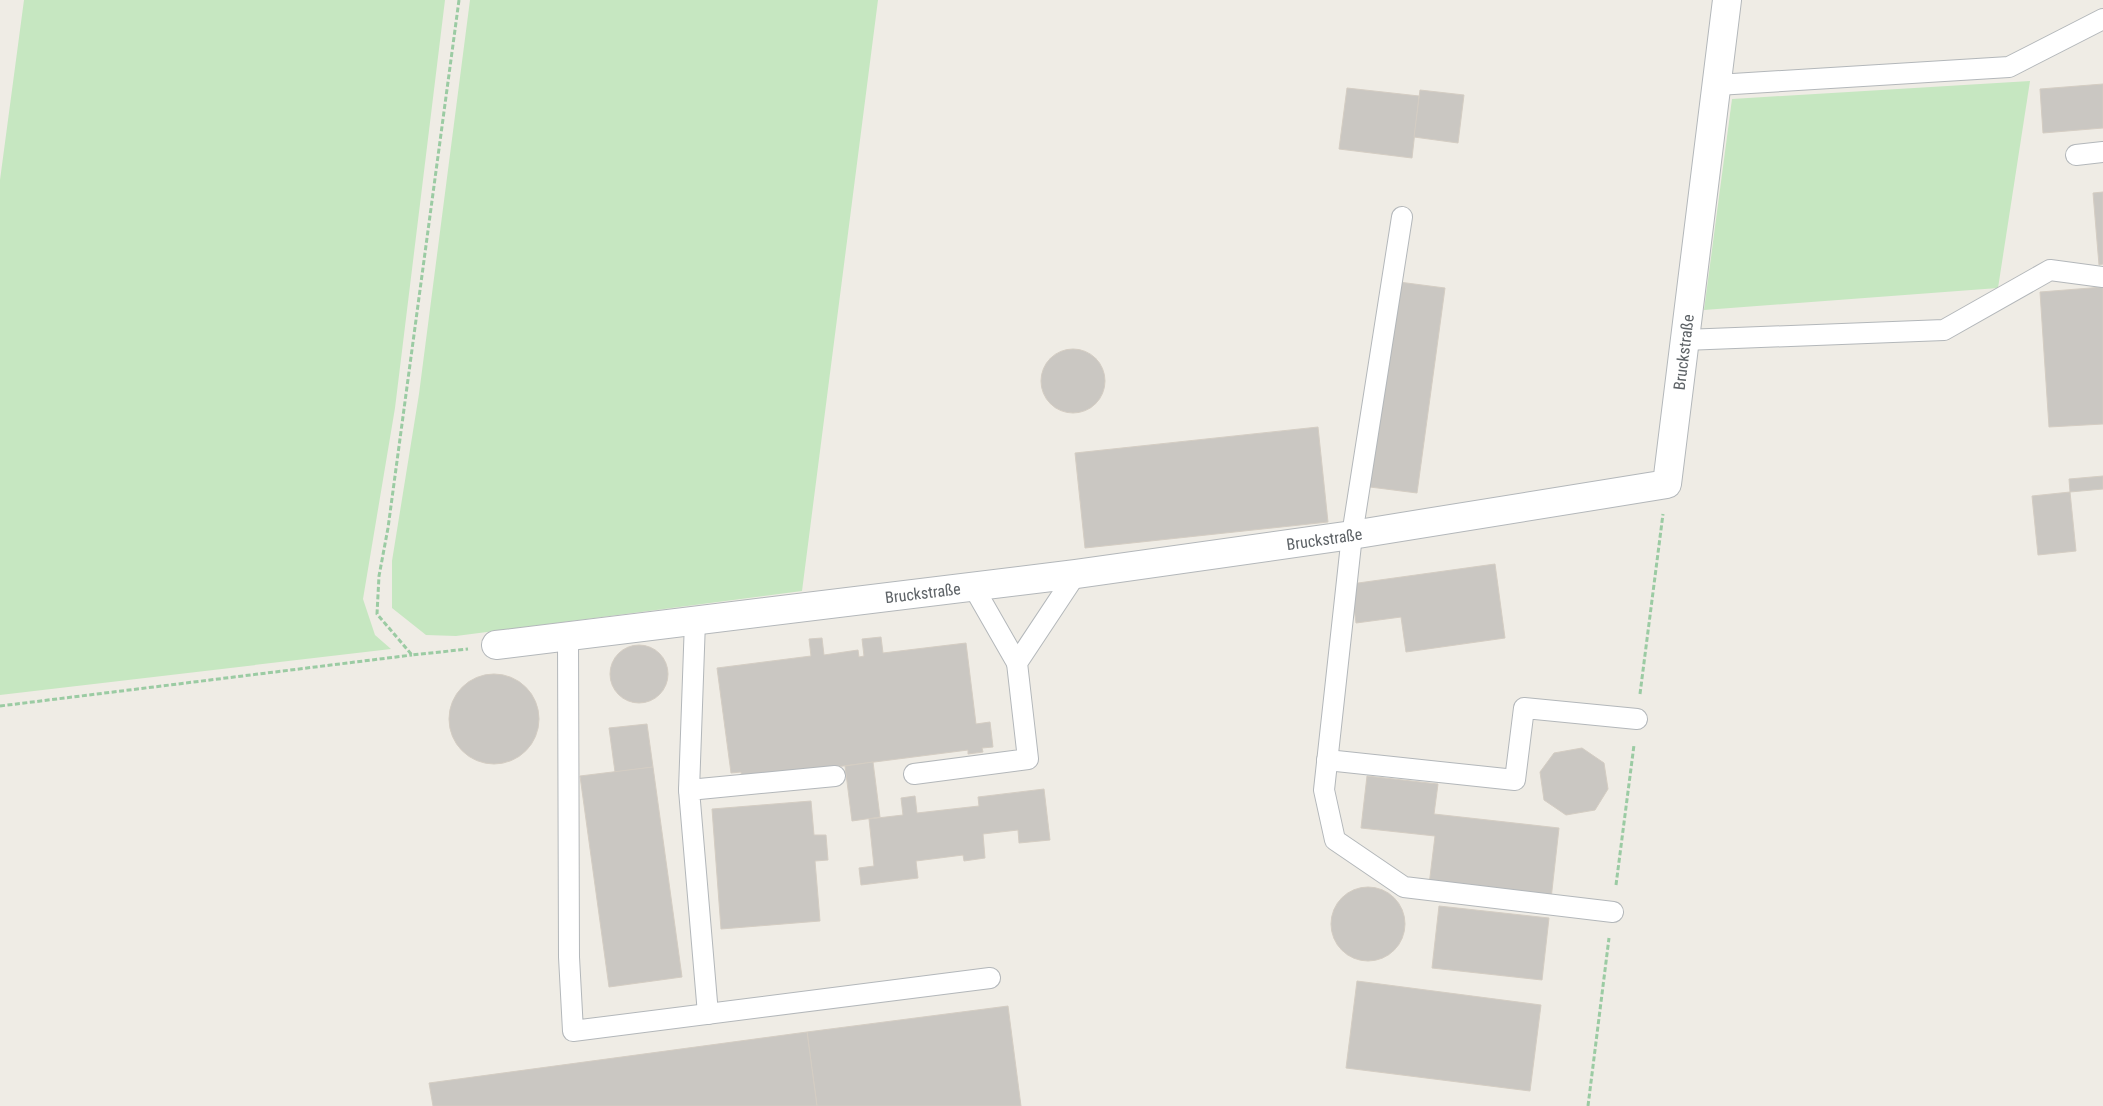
<svg xmlns="http://www.w3.org/2000/svg" width="2103" height="1106" font-family="'Roboto Condensed',sans-serif">
<style>
.green{fill:#c6e7c1}
.building{fill:#cac7c2;stroke:#d4cdc3}
.lines{fill:none;stroke-linecap:round;stroke-linejoin:round}
.lane-casing{stroke:#b3b7ba;stroke-width:22}
.street-casing{stroke:#b3b7ba;stroke-width:30}
.path{stroke:#9bcba3;stroke-width:3;stroke-dasharray:5 2.5;stroke-linecap:butt}
.lane{stroke:#fff;stroke-width:20}
.street{stroke:#fff;stroke-width:28}
.labels{text-anchor:middle;stroke-width:5;stroke-linejoin:round;paint-order:stroke}
.street-label{font-size:16px;fill:#5d6266;stroke:#fff}
</style>
<rect width="100%" height="100%" fill="#efece5"/>
<!-- green -->
<g class="green">
<polygon points="24,0 445,0 395,408 363,599 375,635 391,649 0,695 0,180"/>
<polygon points="470,0 878,0 802,591 456,636 426,635 392,608 392,561 419,394"/>
<polygon points="2030,81 1998,288 1704,310 1732,99"/>
</g>
<!-- building -->
<g class="building">
<polygon points="2103,84 2103,128 2043,133 2040,89"/>
<polygon points="1347,88 1419,96 1412,158 1339,149"/>
<polygon points="1420,90 1464,95 1458,143 1414,137"/>
<polygon points="2103,192 2103,264 2099,265 2093,193"/>
<polygon points="1399,282 1445,288 1417,493 1370,487"/>
<polygon points="2103,287 2103,424 2049,427 2040,292"/>
<circle cx="1073" cy="381" r="32"/>
<polygon points="1318,427 1328,522 1085,548 1075,453"/>
<polygon points="2103,476 2103,489 2070,492 2069,479"/>
<polygon points="2070,492 2076,551 2038,555 2032,496"/>
<polygon points="1495,564 1505,638 1406,652 1401,617 1356,623 1351,584"/>
<polygon points="881,637 883,653 966,643 976,724 990,722 993,747 982,748 983,752 968,754 968,750 742,779 741,772 731,773 717,668 811,656 809,639 822,638 824,655 858,650 859,657 864,656 862,639"/>
<circle cx="639" cy="674" r="29"/>
<circle cx="494" cy="719" r="45"/>
<polygon points="647,724 653,767 615,772 609,728"/>
<polygon points="1582,748 1604,763 1608,789 1595,810 1566,815 1544,800 1540,772 1554,753"/>
<polygon points="873,762 880,817 852,821 845,766"/>
<polygon points="653,767 682,977 609,987 580,776"/>
<polygon points="1367,776 1438,784 1434,814 1559,828 1551,899 1429,885 1435,836 1361,828"/>
<polygon points="1044,789 1050,840 1019,843 1018,830 983,834 985,858 964,861 963,855 916,861 918,878 861,885 859,868 874,866 869,819 903,815 901,798 915,796 917,813 979,806 978,797"/>
<polygon points="811,801 814,835 826,835 828,860 815,861 820,921 721,929 712,809"/>
<circle cx="1368" cy="924" r="37"/>
<polygon points="1439,906 1549,918 1542,980 1432,968"/>
<polygon points="1357,981 1541,1005 1530,1091 1346,1068"/>
<polygon points="1008,1006 1021,1106 817,1106 807,1032"/>
<polygon points="807,1032 817,1106 433,1106 429,1083"/>
</g>
<g class="lines">
<!-- lane casing -->
<g class="lane-casing">
<g id="lane">
<polyline points="1717,85 2009,67 2103,19"/>
<polyline points="2076,155 2103,152"/>
<polyline points="1402,217 1352,535 1324,790 1335,840 1404,887 1613,912"/>
<polyline points="1684,340 1944,330 2050,270 2103,277"/>
<polyline points="974,588 1017,663"/>
<polyline points="568,637 569,957 573,1031 990,978"/>
<polyline points="1327,760 1515,780 1524,708 1637,719"/>
<polyline points="914,774 1028,759 1017,663 1076,574"/>
<polyline points="689,790 695,621"/>
<polyline points="708,1014 689,790 835,776"/>
</g>
</g>
<!-- street casing -->
<g class="street-casing">
<g id="street">
<path id="s1" d="M496,645L1076,574L1352,535L1667,484L1727,0"/>
</g>
</g>
<!-- path -->
<g class="path">
<polyline points="459,0 388,528 379,576 377,614 412,655 468,649"/>
<polyline points="1640,694 1663,514"/>
<polyline points="0,706 412,655"/>
<polyline points="1616,885 1634,745"/>
<polyline points="1588,1106 1609,938"/>
</g>
<!-- lane -->
<use href="#lane" class="lane"/>
<!-- street -->
<use href="#street" class="street"/>
</g>
<g class="labels">
<!-- street labels -->
<g class="street-label">
<text dy="6" stroke="none"><textPath href="#s1" startOffset="1315">Bruckstraße</textPath></text>
<text dy="6" stroke="none"><textPath href="#s1" startOffset="835">Bruckstraße</textPath></text>
<text dy="6" stroke="none"><textPath href="#s1" startOffset="430">Bruckstraße</textPath></text>
</g>
</g>
</svg>
